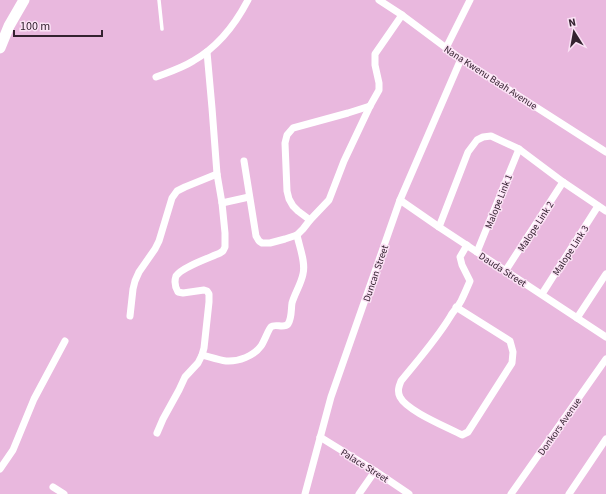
<svg xmlns="http://www.w3.org/2000/svg" width="606" height="494" font-family="'Source Sans 3',sans-serif">
<style>
.lines{fill:none;stroke-linecap:round;stroke-linejoin:round}
.service{stroke:#fff;stroke-width:3.5}
.minor{stroke:#fff;stroke-width:7}
.primary{stroke:#fff;stroke-width:11}
.labels{text-anchor:middle;stroke-width:3;stroke-linejoin:round;paint-order:stroke}
.street-label{font-size:10px;fill:#342230;stroke:#fbe2f5}
</style>
<rect width="100%" height="100%" fill="#e9b8de"/>
<g class="lines">
<!-- service -->
<polyline class="service" points="159,0 162,29"/>
<!-- minor -->
<g class="minor">
<polyline points="379,0 402,15 461,59 606,152"/>
<polyline points="446,48 470,0"/>
<path d="M156,77C169,72 182,68 193,61C218,47 235,25 248,0"/>
<polyline points="244,161 256,236 259,241 262,243 270,243 285,239 297,235 303,229 310,220 329,200 344,161 370,106 379,90 379,83 375,65 375,54 402,15"/>
<polyline points="400,200 439,227 606,337"/>
<polyline points="222,203 249,197"/>
<polyline points="310,220 298,211 293,206 289,199 287,191 285,143 287,135 293,128 348,113 370,106"/>
<polyline points="439,227 468,152 477,140 483,137 491,136 519,149 563,182 606,211"/>
<polyline points="477,252 519,149"/>
<polyline points="506,270 563,182"/>
<polyline points="542,294 598,206"/>
<path d="M456,307L510,341L513,352L512,363L468,432L462,435C447,427 407,411 400,397C397,391 399,386 401,381C418,360 436,340 450,317C453,311 458,307 461,301C464,295 467,288 470,281L462,265L460,257L467,245"/>
<polyline points="130,316 133,289 135,281 139,272 155,249 159,241 172,198 177,191 185,187 217,174"/>
<polyline points="577,318 606,274"/>
<path d="M202,355C210,357 218,360 226,361C238,362 254,356 261,346C264,342 269,328 271,327C275,323 284,329 288,324C292,318 291,309 292,303C295,293 301,284 303,274C306,262 299,246 297,235"/>
<path d="M157,433L163,419L179,390L185,377L198,363L202,355L204,348L209,302V294L207,291L204,290L183,293L178,292C175,287 174,282 176,276C182,267 209,258 220,253L223,251L225,247V233L222,203L217,174L212,108L207,52"/>
<polyline points="320,437 375,471 409,494"/>
<polyline points="0,469 13,450 34,399 65,341"/>
<polyline points="53,487 64,494"/>
<polyline points="305,494 331,397 400,200 461,59"/>
<polyline points="359,494 375,471"/>
<polyline points="511,494 606,359"/>
<polyline points="569,494 606,439"/>
</g>
<!-- primary -->
<polyline class="primary" points="0,48 9,26 24,0"/>
</g>
<g class="labels">
<!-- street labels -->
<g class="street-label">
<text transform="translate(491 77) rotate(33)" y="4">Nana Kwenu Baah Avenue</text>
<text transform="translate(498 201) rotate(-68)" y="4">Malope Link 1</text>
<text transform="translate(535 226) rotate(-57)" y="4">Malope Link 2</text>
<text transform="translate(570 250) rotate(-57)" y="4">Malope Link 3</text>
<text transform="translate(503 269) rotate(33)" y="4">Dauda Street</text>
<text transform="translate(375 273) rotate(-71)" y="4">Duncan Street</text>
<text transform="translate(559 426) rotate(-55)" y="4">Donkors Avenue</text>
<text transform="translate(365 465) rotate(32)" y="4">Palace Street</text>
</g>
</g>
<!-- north arrow -->
<g transform="translate(574 32) rotate(349)" stroke="#fbe2f5" stroke-width="3" paint-order="stroke">
<path d="M0-3L7 15L0 10L-7 15Z" fill="#342230"/>
<text y="-6" font-size="11" font-weight="bold" text-anchor="middle" fill="#342230">N</text>
</g>
<!-- scale -->
<path d="M14 30v6h88v-6" fill="none" stroke="#342230" stroke-width="2"/>
<text x="20" y="30" font-size="12" fill="#342230" stroke="#fbe2f5" stroke-width="3" paint-order="stroke">100 m</text>
</svg>
